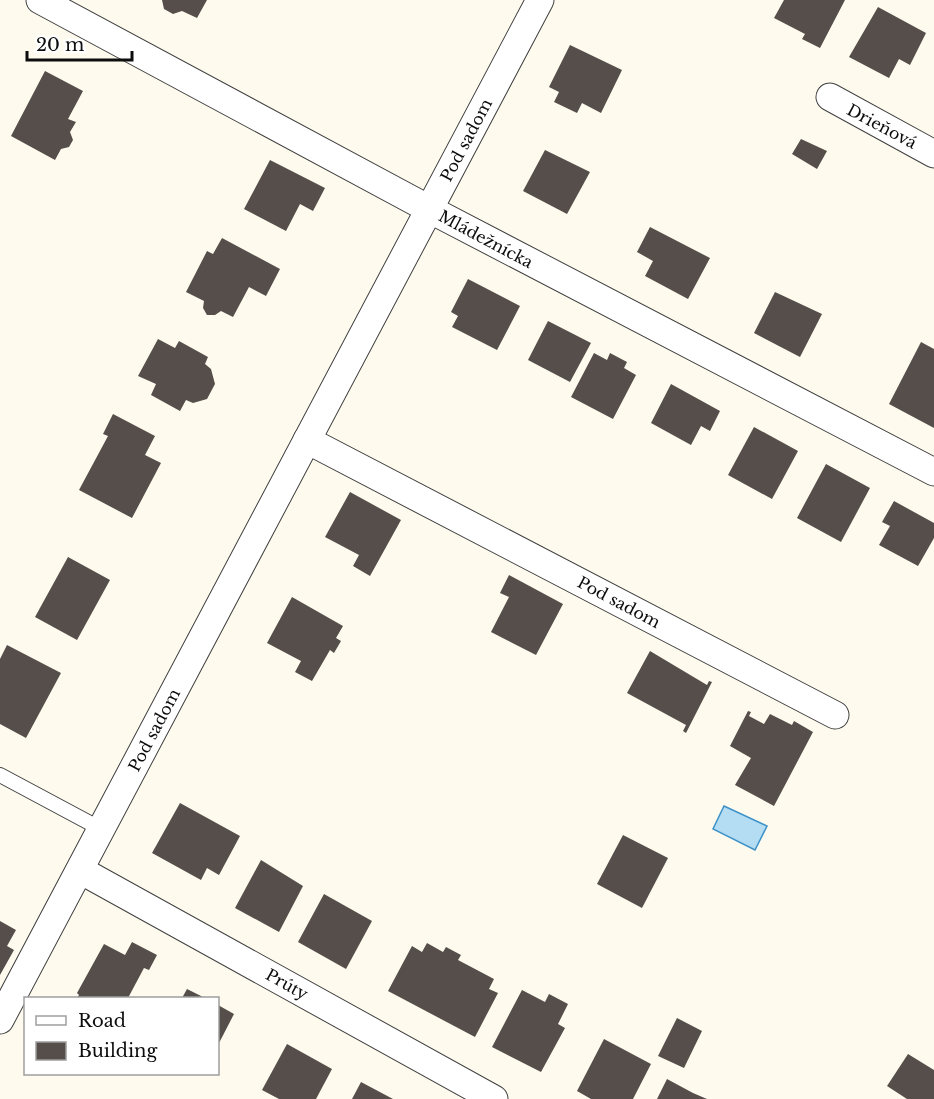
<svg xmlns="http://www.w3.org/2000/svg" width="934" height="1099" font-family="'Libre Baskerville',serif">
<style>
.water{fill:#b4ddf4;stroke:#3e92c8;stroke-width:1.5}
.building{fill:#554e4a}
.lines{fill:none;stroke-linecap:round;stroke-linejoin:round}
.service-casing{stroke:#404040;stroke-width:16}
.minor-casing{stroke:#404040;stroke-width:29}
.service{stroke:#fff;stroke-width:14}
.minor{stroke:#fff;stroke-width:27}
.labels{text-anchor:middle;stroke-width:6;stroke-linejoin:round;paint-order:stroke}
.street-label{font-size:16px;fill:#0d0d0d;stroke:#fff}
</style>
<rect width="100%" height="100%" fill="#fefbee"/>
<!-- water -->
<polygon class="water" points="724,806 767,826 755,850 713,829"/>
<!-- building -->
<g class="building">
<polygon points="162,0 207,0 197,18 182,11 173,14 164,9"/>
<polygon points="784,0 845,0 820,48 802,39 805,34 774,18"/>
<polygon points="878,7 926,33 910,65 899,59 889,78 849,57"/>
<polygon points="570,45 622,70 601,113 582,103 577,113 554,102 559,92 549,87"/>
<polygon points="45,71 83,91 68,119 76,122 70,132 73,140 69,147 61,149 55,160 11,136"/>
<polygon points="801,139 827,151 817,169 792,154"/>
<polygon points="545,150 590,172 567,214 523,191"/>
<polygon points="270,160 325,188 313,211 300,204 286,231 244,209"/>
<polygon points="650,227 710,258 688,299 645,276 653,261 637,252"/>
<polygon points="222,238 280,269 266,296 249,287 233,317 221,311 215,315 207,315 203,308 204,301 186,292 207,251 213,254"/>
<polygon points="468,279 520,306 497,350 452,327 458,316 451,312"/>
<polygon points="775,292 822,314 800,357 754,333"/>
<polygon points="548,321 591,343 570,382 528,360"/>
<polygon points="158,339 175,348 179,341 208,357 205,364 211,369 215,384 207,399 193,403 186,400 180,411 151,395 156,384 138,376"/>
<polygon points="921,342 934,349 934,428 889,404"/>
<polygon points="594,353 607,360 610,353 627,362 624,368 636,375 613,419 571,397"/>
<polygon points="671,384 720,411 710,431 701,426 691,445 651,423"/>
<polygon points="113,414 155,436 145,455 161,463 132,518 79,490 108,436 103,434"/>
<polygon points="754,427 798,451 772,499 728,475"/>
<polygon points="826,464 870,488 841,542 797,518"/>
<polygon points="350,492 401,520 370,576 353,566 359,555 325,537"/>
<polygon points="894,501 934,523 934,538 918,566 879,545 890,526 882,522"/>
<polygon points="68,557 110,580 77,640 35,617"/>
<polygon points="509,575 563,604 536,655 491,632 509,597 500,593"/>
<polygon points="292,597 343,626 336,638 341,641 334,653 330,650 312,681 295,672 301,661 267,643"/>
<polygon points="7,645 61,673 26,738 0,724 0,659"/>
<polygon points="650,651 707,685 709,681 712,682 686,733 683,731 686,725 627,693"/>
<polygon points="748,711 751,712 749,716 764,724 770,714 792,725 794,721 813,732 774,806 735,785 751,758 730,746"/>
<polygon points="180,803 240,836 219,875 207,868 201,880 152,853"/>
<polygon points="623,835 668,858 642,908 597,884"/>
<polygon points="261,860 303,886 279,932 235,908"/>
<polygon points="324,894 372,921 346,969 298,942"/>
<polygon points="0,921 16,930 7,946 14,950 0,975"/>
<polygon points="132,942 157,955 149,970 144,968 128,998 77,998 79,995 77,993 104,944 125,955"/>
<polygon points="427,943 443,952 446,947 461,955 458,960 494,979 489,989 498,993 475,1037 388,991 412,946 422,952"/>
<polygon points="187,989 205,998 182,998"/>
<polygon points="522,990 545,1002 549,994 568,1004 558,1024 565,1028 541,1072 492,1047"/>
<polygon points="218,1005 234,1014 218,1045"/>
<polygon points="677,1018 702,1031 684,1068 658,1056"/>
<polygon points="604,1039 651,1064 633,1099 591,1099 577,1091"/>
<polygon points="287,1044 332,1069 316,1099 279,1099 262,1090"/>
<polygon points="908,1054 934,1070 934,1099 907,1099 887,1086"/>
<polygon points="667,1079 693,1093 707,1099 657,1099"/>
<polygon points="361,1082 393,1099 352,1099"/>
</g>
<g class="lines">
<!-- service casing -->
<g class="service-casing">
<polyline id="service" points="0,775 101,829"/>
</g>
<!-- minor casing -->
<g class="minor-casing">
<g id="minor">
<polyline points="40,0 429,209 934,472"/>
<polyline points="830,97 934,154"/>
<polyline points="307,440 835,715"/>
<polyline points="80,870 494,1099"/>
<polyline points="0,1020 540,0"/>
</g>
</g>
<!-- service -->
<use href="#service" class="service"/>
<!-- minor -->
<use href="#minor" class="minor"/>
</g>
<g class="labels">
<!-- street labels -->
<g class="street-label">
<text transform="translate(882 126) rotate(28)" y="6">Drieňová</text>
<text transform="translate(466 140) rotate(-62)" y="6">Pod sadom</text>
<text transform="translate(486 239) rotate(28)" y="6">Mládežnícka</text>
<text transform="translate(619 602) rotate(28)" y="6">Pod sadom</text>
<text transform="translate(154 730) rotate(-62)" y="6">Pod sadom</text>
<text transform="translate(287 984) rotate(29)" y="6">Prúty</text>
</g>
</g>
<!-- legend -->
<rect x="24" y="997" width="195" height="78" fill="#ffffff" stroke="#9e9e9e" stroke-width="1.5"/>
<rect x="36" y="1016" width="30" height="9" fill="#ffffff" stroke="#9e9e9e" stroke-width="1.5"/>
<text x="78" y="1027" font-size="18" fill="#0d0d0d">Road</text>
<rect x="36" y="1042" width="30" height="18" fill="#554e4a" stroke="#9e9e9e" stroke-width="1.5"/>
<text x="78" y="1057" font-size="18" fill="#0d0d0d">Building</text>
<!-- scale -->
<path d="M27 51v9h105v-9" fill="none" stroke="#0d0d0d" stroke-width="3"/>
<text x="36" y="51" font-size="18" fill="#0d0d0d" stroke="#ffffff" stroke-width="4.5" paint-order="stroke">20 m</text>
</svg>
